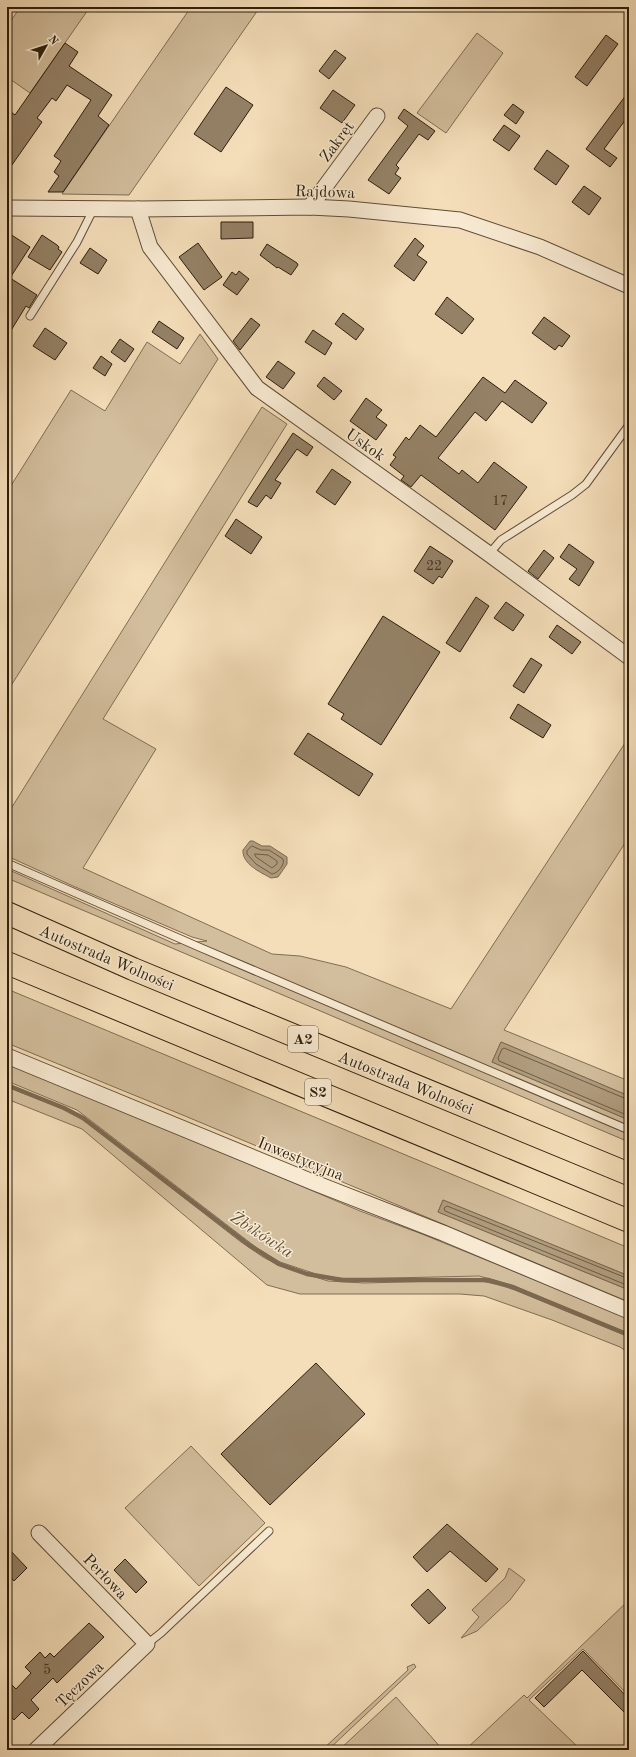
<svg xmlns="http://www.w3.org/2000/svg" width="636" height="1757" font-family="'Old Standard TT',serif">
<style>
.green{fill:#d2bd9c;stroke:#806d54}
.water{fill:#b09c7e;stroke:#7c6950}
.lines{fill:none;stroke-linecap:round;stroke-linejoin:round}
.shore{stroke:#6e5c45;stroke-width:1}
.stream{stroke:#7c6950;stroke-width:4.5}
.building{fill:#948166;stroke:#2d1d0c}
.service-casing{stroke:#5f4d37;stroke-width:9}
.minor-casing{stroke:#5f4d37;stroke-width:17}
.motorway-casing{stroke:#2d1d0c;stroke-width:24}
.service{stroke:#f8ead2;stroke-width:7}
.minor{stroke:#f8ead2;stroke-width:15}
.motorway{stroke:#f4deb9;stroke-width:22}
.labels{text-anchor:middle;stroke-width:3;stroke-linejoin:round;paint-order:stroke}
.number-label{font-size:14px;fill:#473622}
.shield{fill:#f8ead2;stroke:#6a5a47;stroke-width:1}
.shield-label{font-size:15px;font-weight:bold;fill:#2d1d0c}
.street-label{font-size:16px;fill:#2d1d0c;stroke:#f8ead2}
.water-label{font-size:17px;font-style:italic;fill:#61503a;stroke:#f8ead2}
</style>
<rect width="100%" height="100%" fill="#f4deb9"/>
<filter id="stains"><feTurbulence type="fractalNoise" baseFrequency=".005" numOctaves="4"/><feColorMatrix values="0 0 0 0 .2 0 0 0 0 .09 0 0 0 0 .02 0 0 0 .5 -.17"/></filter>
<radialGradient id="worn" r=".72"><stop offset=".6" stop-color="#630" stop-opacity="0"/><stop offset="1" stop-color="#630" stop-opacity=".3"/></radialGradient>
<!-- green -->
<g class="green">
<polygon points="20,7 90,7 30,93 7,77 7,27"/>
<polygon points="191,7 260,7 129,195 62,194"/>
<polygon points="477,33 503,53 446,133 417,113"/>
<polygon points="200,334 218,359 7,692 7,492 71,390 105,411 147,342 180,364"/>
<polygon points="262,407 287,424 103,719 156,749 83,868 272,954 300,956 346,967 451,1009 629,737 629,837 504,1030 629,1081 629,1096 501,1042 492,1062 629,1120 629,1142 7,878 7,869 175,944 207,941 192,937 73,886 7,856 7,815"/>
<polygon points="7,989 629,1248 629,1276 443,1200 438,1212 629,1290 629,1302 185,1116 7,1043"/>
<polygon points="7,1061 360,1211 422,1234 629,1318 629,1334 512,1285 479,1276 347,1279 322,1276 280,1262 257,1248 77,1110 7,1081"/>
<polygon points="7,1087 76,1114 241,1242 263,1257 280,1266 328,1281 364,1283 476,1280 505,1286 629,1337 629,1353 620,1347 552,1320 484,1296 460,1294 300,1294 267,1285 82,1129 7,1099"/>
<polygon points="191,1446 265,1523 199,1586 125,1508"/>
<polygon points="509,1568 525,1580 510,1600 477,1631 461,1638 479,1617 472,1610 505,1578"/>
<polygon points="629,1600 629,1696 583,1649 529,1700 581,1750 465,1750 524,1695 527,1698"/>
<polygon points="414,1664 416,1667 328,1750 322,1750 408,1670 407,1667"/>
<polygon points="396,1697 443,1750 339,1750"/>
</g>
<!-- water -->
<g class="water">
<path d="M250,841H253L262,846H270L287,857V864L278,877L271,878C260,872 242,864 243,850Z"/>
<polygon points="501,1042 629,1096 629,1120 492,1062"/>
<polygon points="443,1200 629,1276 629,1290 438,1212"/>
</g>
<g class="lines">
<!-- shore -->
<g class="shore">
<path d="M252,846L261,850H269L283,859C285,865 278,873 272,874L256,864L247,854V851Z"/>
<polygon points="255,854 268,855 277,861 277,864 272,868 256,857"/>
<polyline points="629,1100 504,1048 502,1049 498,1058 499,1061 629,1116"/>
<polyline points="629,1279 447,1206 444,1208 445,1211 629,1286"/>
</g>
<!-- stream -->
<polyline class="stream" points="7,1085 64,1108 83,1118 249,1245 279,1264 307,1274 342,1280 488,1280 515,1288 629,1335"/>
</g>
<!-- building -->
<g class="building">
<polygon points="606,35 618,44 587,86 575,77"/>
<polygon points="65,43 78,52 69,66 112,95 98,116 109,125 63,192 48,192 59,176 54,172 61,161 54,156 91,100 67,85 56,101 52,98 37,118 42,122 7,172 7,109 15,115"/>
<polygon points="335,50 346,58 329,79 319,71"/>
<polygon points="226,87 253,105 221,152 194,134"/>
<polygon points="333,90 355,105 342,123 320,108"/>
<polygon points="629,91 629,115 604,149 617,158 610,167 586,149"/>
<polygon points="513,104 524,112 516,124 504,115"/>
<polygon points="404,109 435,131 428,140 419,134 396,165 399,168 395,174 401,178 389,194 368,180 408,126 398,118"/>
<polygon points="504,125 520,136 509,151 493,140"/>
<polygon points="547,150 569,166 556,185 534,169"/>
<polygon points="584,186 601,198 589,215 572,202"/>
<polygon points="221,222 253,222 253,238 221,239"/>
<polygon points="7,232 30,247 10,278 37,295 29,308 26,306 7,337"/>
<polygon points="42,235 57,245 59,247 58,249 62,252 50,270 28,257"/>
<polygon points="415,238 424,246 417,255 427,262 414,281 394,266"/>
<polygon points="198,243 222,277 204,290 179,257"/>
<polygon points="267,244 297,263 298,265 291,275 278,267 277,268 260,255"/>
<polygon points="90,248 107,260 98,274 80,263"/>
<polygon points="239,271 249,279 237,295 223,285 232,272 236,275"/>
<polygon points="447,297 474,319 462,334 435,314"/>
<polygon points="343,313 364,329 356,340 335,324"/>
<polygon points="544,317 570,336 562,347 559,345 555,350 532,333"/>
<polygon points="251,318 260,325 240,350 233,341"/>
<polygon points="159,321 184,338 177,349 152,332"/>
<polygon points="45,328 67,343 55,360 33,346"/>
<polygon points="313,330 332,343 325,355 305,342"/>
<polygon points="120,339 134,349 125,362 111,352"/>
<polygon points="101,356 112,364 105,376 93,368"/>
<polygon points="278,361 295,373 283,389 266,377"/>
<polygon points="324,377 342,391 334,400 317,386"/>
<polygon points="483,377 505,393 515,380 547,403 532,423 502,401 486,421 475,412 438,458 459,474 462,470 478,483 494,462 527,487 495,530 421,475 411,487 401,480 404,476 390,465 396,457 393,455 406,437 409,440 420,425 436,437"/>
<polygon points="366,398 382,410 376,417 387,425 376,440 350,421"/>
<polygon points="293,433 313,447 307,456 297,449 275,480 281,483 271,499 266,495 257,507 248,502"/>
<polygon points="332,469 351,482 335,505 316,492"/>
<polygon points="236,519 262,537 251,554 225,536"/>
<polygon points="569,544 594,562 579,586 569,579 577,569 560,557"/>
<polygon points="430,546 453,561 442,578 439,576 433,584 414,571"/>
<polygon points="544,550 554,558 538,579 528,571"/>
<polygon points="476,597 489,606 460,652 446,643"/>
<polygon points="506,602 524,615 513,631 494,618"/>
<polygon points="383,616 440,652 381,745 341,719 344,714 328,704"/>
<polygon points="557,625 581,642 572,654 549,637"/>
<polygon points="531,658 542,665 524,693 513,686"/>
<polygon points="518,704 551,725 543,738 510,718"/>
<polygon points="308,733 373,774 359,796 294,754"/>
<polygon points="316,1363 365,1414 270,1505 221,1454"/>
<polygon points="447,1524 498,1569 486,1582 450,1551 427,1572 413,1557"/>
<polygon points="7,1547 27,1568 14,1581 7,1573"/>
<polygon points="125,1559 147,1582 136,1593 114,1570"/>
<polygon points="428,1589 446,1608 429,1624 411,1605"/>
<polygon points="89,1623 104,1637 57,1683 53,1678 31,1700 39,1709 29,1719 22,1712 14,1720 7,1712 7,1680 16,1689 31,1673 25,1667 40,1652 45,1658 50,1653 54,1657"/>
<polygon points="583,1651 629,1699 629,1717 582,1670 544,1707 535,1698"/>
</g>
<g class="lines">
<!-- service casing -->
<g class="service-casing">
<g id="service">
<polyline points="30,316 77,242 94,208"/>
<polyline points="489,554 501,540 572,495 586,484 629,425"/>
<polyline points="7,863 199,947 629,1130"/>
<polyline points="147,1644 161,1633 269,1531"/>
</g>
</g>
<!-- minor casing -->
<g class="minor-casing">
<g id="minor">
<polyline points="310,207 377,116"/>
<polyline points="7,208 138,209 310,207 349,209 460,220 540,247 629,286"/>
<polyline points="138,209 150,247 257,388 489,554 629,657"/>
<polyline points="7,1056 315,1183 443,1233 629,1311"/>
<polyline points="36,1750 147,1644 39,1533"/>
</g>
</g>
<!-- motorway casing -->
<g class="motorway-casing">
<g id="motorway">
<polyline points="7,913 133,969 629,1174"/>
<polyline points="7,963 629,1221"/>
</g>
</g>
<!-- service -->
<use href="#service" class="service"/>
<!-- minor -->
<use href="#minor" class="minor"/>
<!-- motorway -->
<use href="#motorway" class="motorway"/>
</g>
<g class="labels">
<!-- number labels -->
<g class="number-label">
<text x="500" y="505">17</text>
<text x="434" y="570">22</text>
<text x="47" y="1674">5</text>
</g>
<!-- shield labels -->
<g class="shield">
<rect x="288" y="1026" width="30" height="26" rx="3"/>
<rect x="305" y="1079" width="26" height="26" rx="3"/>
</g>
<g class="shield-label">
<text x="303" y="1044">A2</text>
<text x="318" y="1097">S2</text>
</g>
<!-- street labels -->
<g class="street-label">
<text transform="translate(336 141) rotate(-54)" y="6">Zakręt</text>
<text transform="translate(325 191) rotate(2)" y="6">Rajdowa</text>
<text transform="translate(366 444) rotate(35)" y="6">Uskok</text>
<text transform="translate(107 957) rotate(23)" y="6">Autostrada Wolności</text>
<text transform="translate(406 1082) rotate(22)" y="6">Autostrada Wolności</text>
<text transform="translate(301 1158) rotate(22)" y="6">Inwestycyjna</text>
<text transform="translate(106 1576) rotate(46)" y="6">Perłowa</text>
<text transform="translate(79 1684) rotate(-44)" y="6">Tęczowa</text>
</g>
<!-- water labels -->
<g class="water-label">
<text transform="translate(262 1234) rotate(33)" y="6">Żbikówka</text>
</g>
</g>
<!-- margin -->
<rect width="636" height="1757" fill="none" stroke="#f4deb9" stroke-width="24"/>
<rect x="8" y="8" width="620" height="1741" fill="none" stroke="#2d1d0c" stroke-width="2"/>
<rect x="12" y="12" width="612" height="1733" fill="none" stroke="#2d1d0c"/>
<!-- north arrow -->
<g transform="translate(46 46) rotate(51)" stroke="#f8ead2" stroke-width="3" paint-order="stroke">
<path d="M0-3L7 15L0 10L-7 15Z" fill="#2d1d0c"/>
<text y="-6" font-size="11" font-weight="bold" text-anchor="middle" fill="#2d1d0c">N</text>
</g>
<rect width="100%" height="100%" filter="url(#stains)"/>
<rect width="100%" height="100%" fill="url(#worn)"/>
</svg>
